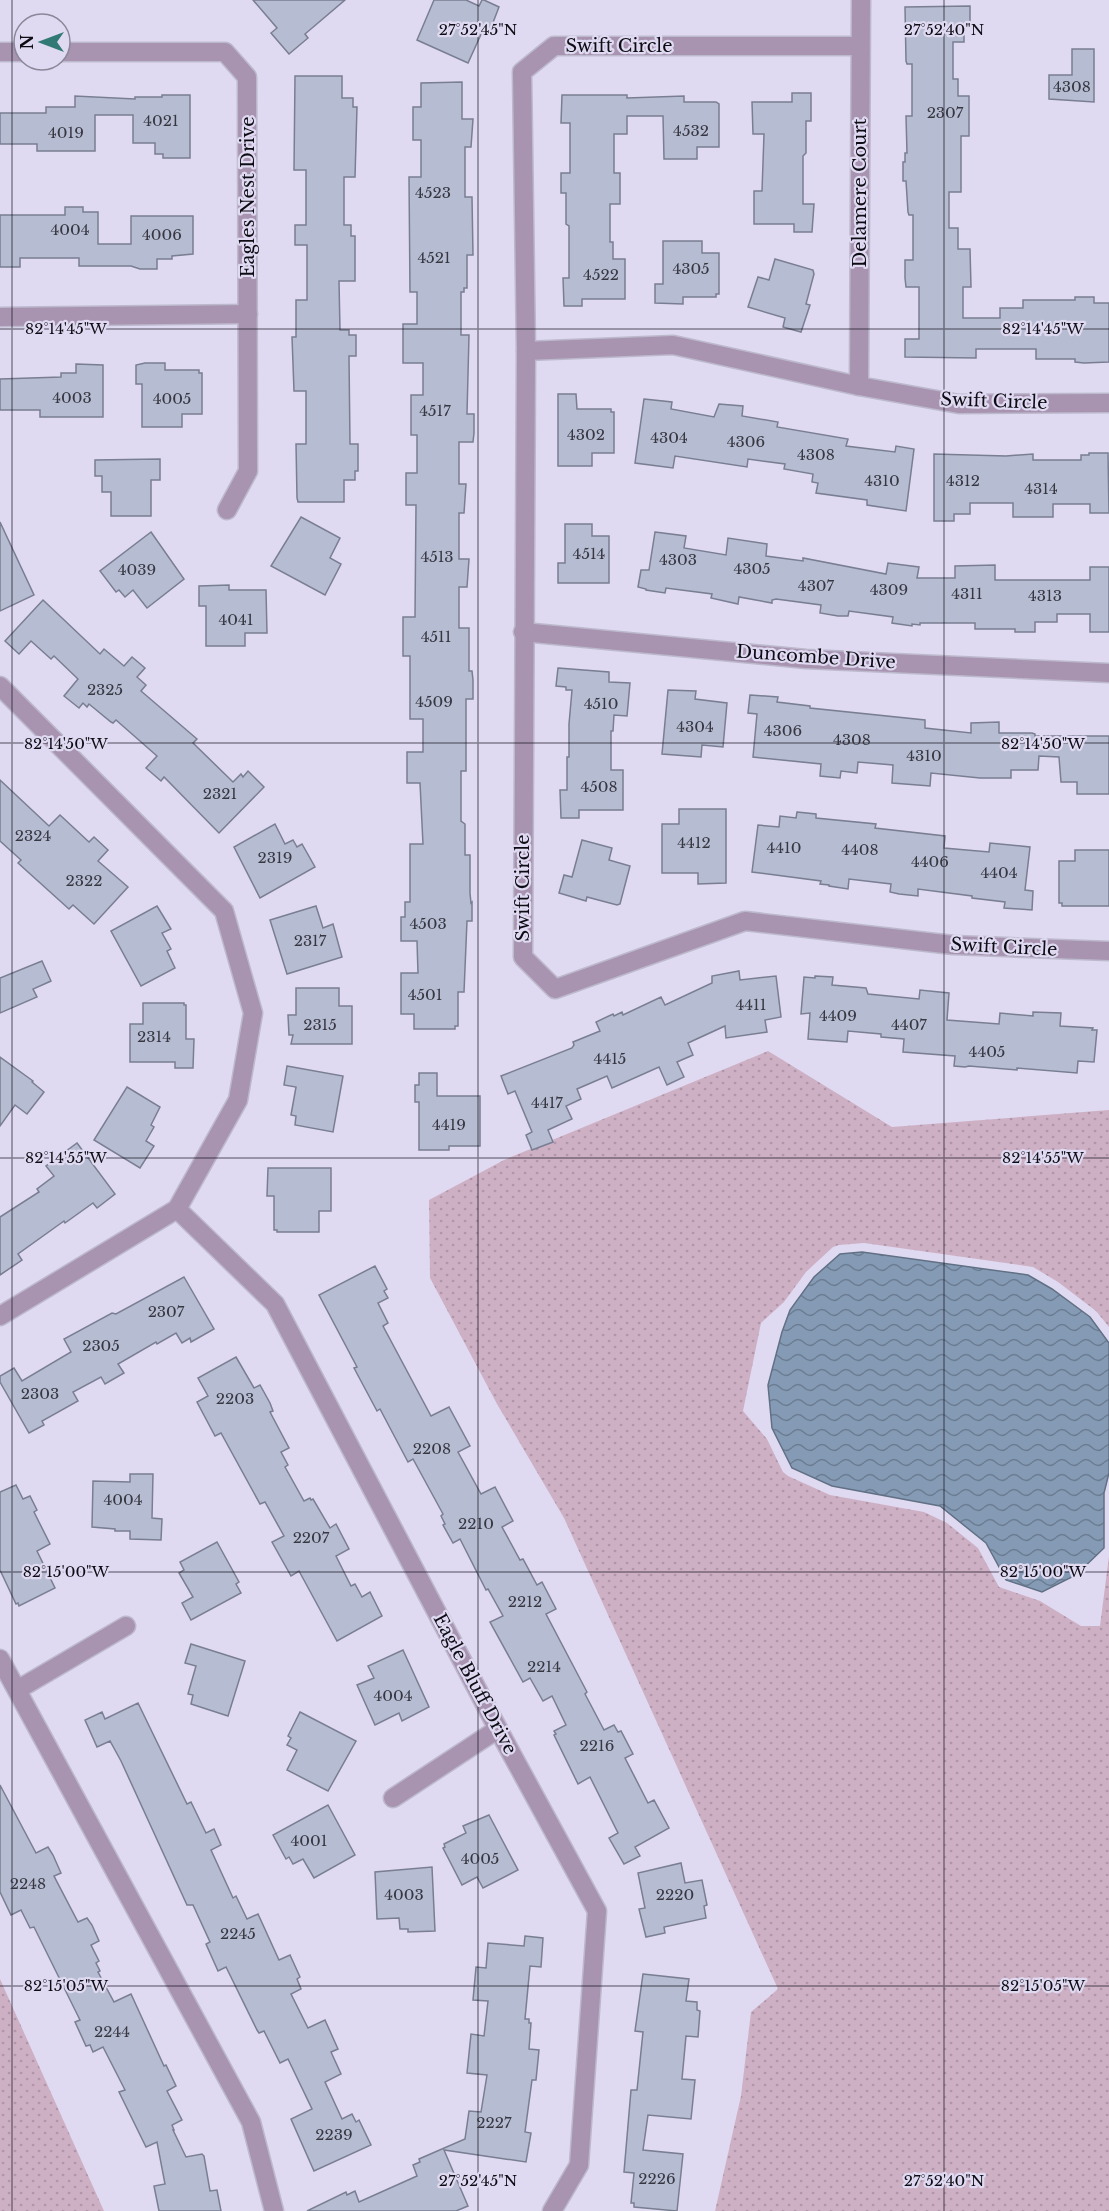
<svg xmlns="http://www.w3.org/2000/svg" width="1109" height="2211" font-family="'Libre Baskerville',serif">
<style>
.grass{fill:url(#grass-dots)}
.water{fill:url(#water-waves);stroke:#617084;stroke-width:1.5}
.building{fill:#b6bcd1;stroke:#797e93;stroke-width:1.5}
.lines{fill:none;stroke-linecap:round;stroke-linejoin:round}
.minor-casing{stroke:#bdb9cd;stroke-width:21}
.minor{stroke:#a894b1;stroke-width:18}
.ticks{fill:none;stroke:#0d0b13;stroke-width:1.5;stroke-opacity:0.45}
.labels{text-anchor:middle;stroke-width:4.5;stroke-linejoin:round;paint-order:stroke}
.number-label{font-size:15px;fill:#373742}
.street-label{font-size:18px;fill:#0d0b13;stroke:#dfdaf1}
.ticks-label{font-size:15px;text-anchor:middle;fill:#0d0b13;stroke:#dfdaf1;stroke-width:4.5;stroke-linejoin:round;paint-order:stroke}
</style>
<defs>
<pattern id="grass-dots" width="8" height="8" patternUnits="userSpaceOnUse" patternTransform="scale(1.5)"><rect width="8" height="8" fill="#ceb0c5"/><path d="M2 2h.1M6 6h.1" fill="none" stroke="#b096a8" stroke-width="1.8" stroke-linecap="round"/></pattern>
<pattern id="water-waves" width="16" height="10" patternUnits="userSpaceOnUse" patternTransform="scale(1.5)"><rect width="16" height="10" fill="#859bb5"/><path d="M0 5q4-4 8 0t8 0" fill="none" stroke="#6b7d92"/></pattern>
</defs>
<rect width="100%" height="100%" fill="#dfdaf1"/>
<!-- grass -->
<g class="grass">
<polygon points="768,1051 892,1127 1109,1110 1109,1327 1096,1311 1058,1282 1033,1267 864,1243 839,1245 833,1247 806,1272 784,1302 761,1323 743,1411 767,1439 783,1472 788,1476 830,1495 924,1512 947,1523 978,1548 999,1587 1040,1601 1081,1626 1100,1626 1109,1556 1109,2211 715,2211 741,2096 751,2012 778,1989 564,1518 497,1404 430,1278 429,1200 504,1160"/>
<polygon points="0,1979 104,2211 0,2211"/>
</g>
<!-- water -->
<polygon class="water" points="862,1252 1028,1275 1052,1289 1090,1317 1109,1343 1109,1473 1104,1493 1104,1548 1076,1575 1042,1592 1006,1580 986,1543 940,1506 832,1486 792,1468 772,1428 768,1385 782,1332 790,1310 814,1277 840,1254"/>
<!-- building -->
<g class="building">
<polygon points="253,0 345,0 305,34 308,38 289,54 271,33 277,28"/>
<polygon points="434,0 466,0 479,6 482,0 484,0 499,7 489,33 483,30 468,63 417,40"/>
<polygon points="970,6 970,26 964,26 964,42 953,42 953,79 958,79 958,96 969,96 969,136 961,136 961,192 949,192 949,228 958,228 958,249 970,249 971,287 963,287 963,318 1000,318 1000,308 1023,308 1023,300 1075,300 1075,297 1094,297 1094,303 1109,303 1109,362 1084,363 1075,362 1075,359 1036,359 1036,349 976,349 976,358 905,357 905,339 919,339 919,287 906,287 905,278 905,260 913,260 913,215 909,215 908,212 906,181 903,181 903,162 905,162 905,153 907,153 906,116 912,116 912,64 907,64 906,61 905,7"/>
<polygon points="1072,49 1094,49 1094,102 1049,99 1049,75 1072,75"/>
<polygon points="295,76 342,76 342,98 353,98 353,107 357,107 355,177 344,177 344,225 351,225 351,236 355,236 355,281 339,281 340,330 349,330 349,335 356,335 356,356 349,356 350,444 358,444 358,471 355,471 355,480 344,480 344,502 298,502 297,498 296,444 306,444 306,391 294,391 292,337 296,337 296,300 307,300 307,245 295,245 295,225 306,225 306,170 294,170"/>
<polygon points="462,82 462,119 473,119 471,147 465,147 465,197 472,197 473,255 467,255 467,288 464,288 464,292 461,292 461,335 469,335 467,414 474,414 474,433 473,442 459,442 459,484 466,484 464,513 459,513 459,559 469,559 467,587 459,587 459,628 469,628 469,671 472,671 473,680 473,699 466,699 466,771 461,771 461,821 465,824 465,855 470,855 470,893 471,903 472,902 472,921 467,921 464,992 458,992 458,1026 455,1026 455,1029 414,1029 414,1014 401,1014 401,973 418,973 417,941 401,941 401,917 405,917 405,902 410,902 410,844 423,844 420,783 407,783 407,752 423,752 423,719 410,719 410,656 403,656 403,617 415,617 416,505 406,505 406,473 417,473 417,435 411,435 411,395 423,395 423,363 403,363 403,324 417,324 417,292 410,292 409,177 421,177 421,140 413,140 413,107 421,107 421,83"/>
<polygon points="792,93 811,93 811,121 806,121 806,153 803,156 803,204 814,204 812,232 794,232 794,224 754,224 754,191 762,191 764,134 753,134 752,102 792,102"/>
<polygon points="162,95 190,95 190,158 163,158 163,154 155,154 155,143 133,143 133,115 95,115 95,151 37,151 37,144 0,144 0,113 46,113 46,107 75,107 75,96 135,99 135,97 162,97"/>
<polygon points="562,95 627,95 627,98 684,96 684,102 716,102 719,104 719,147 697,147 697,159 664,159 663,116 627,116 627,134 614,134 614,173 620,173 620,204 610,204 610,242 613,242 613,259 625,259 625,299 582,299 582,306 564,306 563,278 569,278 569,226 566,224 566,193 561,193 561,173 570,173 570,123 561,123"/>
<polygon points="65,207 83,207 83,212 98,212 98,244 131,244 131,216 193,216 193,254 172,256 172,259 157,259 157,269 140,269 131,266 79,266 79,258 20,258 20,267 0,267 0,215 65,215"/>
<polygon points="663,241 702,241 702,253 719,253 719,294 716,294 716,297 683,297 683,304 655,303 655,284 663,284"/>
<polygon points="775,259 813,270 814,274 806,304 810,305 801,332 783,327 785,318 748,307 758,277 769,280"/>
<polygon points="145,363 165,363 165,370 199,370 199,373 202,373 202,414 182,414 182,427 142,427 142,384 136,384 136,365"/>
<polygon points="76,364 103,365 103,417 40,417 40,410 0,410 0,379 61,377 61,373 76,373"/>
<polygon points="558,394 576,394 577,409 611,409 611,412 614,412 614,453 592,453 592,466 558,466"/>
<polygon points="644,399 672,402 671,409 714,417 719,404 743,406 742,416 778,422 777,427 848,439 846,446 895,452 896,446 914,449 906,511 867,505 867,500 816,493 818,483 812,482 813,474 784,469 785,464 748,459 747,467 675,456 673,468 635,463"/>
<polygon points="1089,453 1108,453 1109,513 1090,513 1090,504 1053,504 1053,517 1013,517 1013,503 970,503 970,514 954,514 954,521 934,521 934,454 1006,456 1033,454 1033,460 1081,460 1081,455 1089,455"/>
<polygon points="160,459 160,480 151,480 151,516 111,516 111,492 102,492 102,476 95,476 95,460"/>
<polygon points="301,517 340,538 330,558 341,564 325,595 271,566"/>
<polygon points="0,522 34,595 0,611"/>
<polygon points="565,524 592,524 592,536 609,536 609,583 558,583 558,563 565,563"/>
<polygon points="151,532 184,579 147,608 133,590 125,597 119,590 116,592 100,571"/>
<polygon points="655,532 686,536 684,548 726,555 728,538 767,544 766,556 803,561 803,558 886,574 888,563 919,567 917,578 955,578 955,566 995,565 995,580 1090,580 1090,567 1109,567 1109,632 1090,632 1090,614 1057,614 1057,622 1035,622 1035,632 1015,632 1015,629 975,629 975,623 920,623 920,625 912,624 912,626 892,623 893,617 849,611 848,616 838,616 820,613 821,605 776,599 772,600 772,603 739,597 738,604 711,598 712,594 666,588 665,593 646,590 646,589 638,587 641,570 649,570"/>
<polygon points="229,585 229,590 266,590 267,633 245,633 245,646 206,646 206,606 199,606 199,586"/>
<polygon points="43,600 100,654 104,649 124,666 132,657 145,668 137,677 146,685 141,691 197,739 193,743 233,782 241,774 243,777 248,771 264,787 219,833 164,777 161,781 146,768 157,756 116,720 113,723 111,722 89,704 87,707 83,703 79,708 64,696 78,679 54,656 51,659 31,641 19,654 5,641"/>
<polygon points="558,668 609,672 609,682 630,683 627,716 614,715 613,731 611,731 611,770 623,770 623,810 579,810 579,818 561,818 560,790 567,790 567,757 569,757 569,724 572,690 566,690 566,687 556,686"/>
<polygon points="668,690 696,691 695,699 727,703 723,747 702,745 701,757 662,754"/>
<polygon points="750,695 778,697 777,702 810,706 810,708 925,720 925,728 971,733 971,723 999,722 999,733 1032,733 1035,734 1035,736 1109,736 1109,794 1077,794 1077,782 1061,782 1059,757 1039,756 1038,770 1011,770 1011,778 980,778 931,773 930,786 892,783 893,765 858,762 857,773 841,771 840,778 820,776 821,764 753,757 757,714 748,713"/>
<polygon points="0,780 49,826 60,815 89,842 94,837 108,850 98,861 128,887 94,924 73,905 69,909 18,863 21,860 0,841"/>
<polygon points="679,809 726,809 726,883 698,884 698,873 662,873 662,824 679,824"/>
<polygon points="797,812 816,814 816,818 876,824 875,828 945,836 944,848 989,852 990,843 1030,847 1025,890 1033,891 1032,910 1004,908 1005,902 972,898 972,896 918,889 918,896 899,894 890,892 891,884 849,879 848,889 829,886 829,885 820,884 821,881 752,872 758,825 779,827 780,816 796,818"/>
<polygon points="275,824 285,844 293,840 297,847 302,844 315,867 260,898 234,847"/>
<polygon points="582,840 612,848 609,860 630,866 620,904 617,905 587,897 586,901 559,893 564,875 572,877"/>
<polygon points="1075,850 1109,850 1109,906 1062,906 1062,903 1059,903 1059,861 1075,861"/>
<polygon points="157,906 171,929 162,933 171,949 167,951 175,968 141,986 111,931"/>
<polygon points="316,906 323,928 333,924 342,957 287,974 270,920"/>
<polygon points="42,961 51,981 33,989 37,997 0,1013 0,978"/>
<polygon points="739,971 740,980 776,976 781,1017 765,1020 767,1032 726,1038 725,1026 688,1043 693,1055 677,1062 684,1077 667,1085 659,1067 612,1088 607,1076 577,1089 581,1099 566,1106 572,1119 548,1130 553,1142 532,1150 526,1135 532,1132 515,1091 508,1094 501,1076 572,1048 574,1045 573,1042 600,1031 596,1022 613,1014 614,1016 622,1012 623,1015 661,997 665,1005 712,983 712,976"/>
<polygon points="815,976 833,977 832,985 866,988 868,994 919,999 920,990 949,993 947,1020 999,1024 1000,1013 1033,1016 1033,1012 1061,1013 1060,1026 1093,1028 1092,1030 1097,1030 1094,1062 1078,1061 1077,1073 1017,1068 1017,1070 969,1066 965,1067 954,1066 955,1056 903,1052 904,1039 881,1037 881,1034 848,1031 847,1042 808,1039 810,1013 801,1014 804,977 815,978"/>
<polygon points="296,988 339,988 339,1006 352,1006 352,1044 291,1044 293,1035 289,1035 288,1015 296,1015"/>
<polygon points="143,1003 184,1003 184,1005 186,1005 186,1039 194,1039 193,1068 175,1068 175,1062 130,1062 130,1024 143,1024"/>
<polygon points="0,1057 33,1081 32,1082 44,1092 27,1114 15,1105 0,1126"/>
<polygon points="287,1066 343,1076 333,1132 295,1125 296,1116 291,1115 296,1087 284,1085"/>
<polygon points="419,1073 437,1073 437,1096 480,1096 480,1146 449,1146 449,1150 419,1150 419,1102 415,1102 415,1085 419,1085"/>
<polygon points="127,1087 160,1107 151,1125 154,1127 146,1141 154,1146 140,1168 94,1140"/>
<polygon points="77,1143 115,1194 97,1208 93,1203 65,1223 64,1221 18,1254 22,1260 0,1275 0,1217 39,1192 37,1189 54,1176 46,1166"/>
<polygon points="268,1168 331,1168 331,1211 319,1211 319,1232 277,1232 277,1230 274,1230 274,1196 267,1196"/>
<polygon points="375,1266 387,1289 384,1291 388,1298 378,1303 388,1323 383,1326 431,1416 449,1407 470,1446 458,1452 481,1494 495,1487 513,1521 502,1527 520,1560 523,1559 537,1585 542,1582 556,1609 546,1614 587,1692 585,1694 604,1730 614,1725 618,1732 621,1731 633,1754 625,1758 648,1803 654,1800 669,1828 635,1847 640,1856 624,1864 609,1838 618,1833 590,1777 578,1784 554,1735 556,1734 554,1731 566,1725 552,1696 543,1701 530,1678 523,1682 490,1622 503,1616 488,1589 486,1590 460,1539 453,1543 443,1525 445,1524 441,1516 443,1514 413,1459 408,1462 380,1409 377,1411 354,1368 357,1367 319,1295"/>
<polygon points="184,1277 214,1329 191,1342 190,1338 182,1343 176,1333 157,1344 156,1342 118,1364 124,1373 105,1384 101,1377 73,1392 78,1401 42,1421 44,1425 29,1433 0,1382 0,1376 14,1368 22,1381 71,1352 64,1339 112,1313 116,1314"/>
<polygon points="236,1357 254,1388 260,1385 270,1403 273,1411 270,1412 289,1448 281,1452 288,1465 285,1467 304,1501 310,1498 311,1500 313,1499 330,1528 336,1524 349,1549 336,1556 351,1586 355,1584 362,1597 370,1592 382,1616 337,1641 299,1571 291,1576 272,1542 284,1536 265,1502 260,1504 221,1433 215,1436 197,1402 208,1396 198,1378"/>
<polygon points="130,1474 153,1474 152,1518 162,1519 161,1540 130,1539 130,1531 115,1531 115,1529 92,1527 93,1481 130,1482"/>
<polygon points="16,1485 23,1499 30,1496 37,1510 34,1512 50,1544 37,1551 55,1588 19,1606 18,1603 16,1604 0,1570 0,1492"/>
<polygon points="217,1542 239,1582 236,1584 241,1593 191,1620 182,1603 193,1597 179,1573 184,1570 180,1562"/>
<polygon points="191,1644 245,1661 228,1716 191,1704 193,1695 188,1694 196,1666 185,1663"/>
<polygon points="403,1650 429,1707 402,1721 399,1713 375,1725 357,1685 374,1678 368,1666"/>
<polygon points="138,1703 187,1804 191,1802 206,1833 214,1829 221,1845 211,1850 233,1898 236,1896 247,1919 258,1914 279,1960 290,1955 300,1977 297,1979 301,1989 291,1994 308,2028 325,2020 338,2049 331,2052 341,2074 325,2082 342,2119 352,2114 356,2122 359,2120 371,2145 314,2171 291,2119 312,2109 288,2059 280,2063 264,2031 259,2033 257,2030 226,1967 218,1971 206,1944 210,1942 193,1905 187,1905 121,1761 110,1741 97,1747 85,1720 102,1712 105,1719"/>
<polygon points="300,1712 356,1741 328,1791 287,1770 297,1750 287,1745 291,1738 288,1736"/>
<polygon points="0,1785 36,1853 48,1847 53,1855 61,1873 54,1876 78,1922 87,1918 92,1925 99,1941 91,1945 99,1961 96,1963 100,1971 98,1972 114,2002 131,1994 164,2066 166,2065 176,2086 167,2091 182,2120 172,2125 174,2130 173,2130 186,2157 202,2154 204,2156 210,2191 217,2190 221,2211 159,2211 154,2186 165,2184 157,2142 146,2147 119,2092 125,2090 103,2047 93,2052 90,2045 86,2046 75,2022 80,2020 34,1927 30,1928 21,1910 11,1915 0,1892"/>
<polygon points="328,1805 355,1855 314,1878 303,1859 293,1864 289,1857 286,1859 273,1835"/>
<polygon points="489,1815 518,1870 483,1888 477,1877 462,1885 443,1848 445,1847 444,1844 466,1833 463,1826"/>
<polygon points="681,1863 685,1883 702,1880 707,1905 704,1906 706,1918 664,1927 665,1933 646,1937 639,1909 645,1908 638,1873"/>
<polygon points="432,1867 435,1931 408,1932 408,1929 400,1929 399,1918 377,1919 375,1872"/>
<polygon points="525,1936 543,1938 541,1967 530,1966 525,2019 529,2019 529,2023 531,2023 529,2049 539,2050 536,2080 532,2080 525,2132 531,2133 526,2162 444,2150 468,2206 456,2211 307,2211 346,2192 347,2195 355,2191 359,2202 417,2176 413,2165 420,2162 419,2159 465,2139 469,2111 481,2112 487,2075 467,2073 471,2034 484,2036 488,2001 473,2000 476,1967 486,1968 488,1943 524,1946"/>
<polygon points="643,1974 689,1979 686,2001 697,2002 697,2010 700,2011 698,2037 686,2036 682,2079 695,2080 691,2119 648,2115 643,2150 683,2154 677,2211 634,2207 634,2203 631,2203 634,2173 624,2172 631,2090 637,2090 643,2032 635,2031"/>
</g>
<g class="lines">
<!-- minor casing -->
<g class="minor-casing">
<g id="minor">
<polyline points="860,46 554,46 522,72 526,351 523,957 555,989 745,921 953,945 1109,951"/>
<polyline points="0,52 24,52"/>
<polyline points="60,52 225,52 247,77 248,471 227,510"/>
<polyline points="0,317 248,314"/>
<polyline points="526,351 673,345 859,386 959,404 1109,403"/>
<polyline points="859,386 861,0"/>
<polyline points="523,632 806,659 1109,673"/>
<polyline points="0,686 224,911 253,1013 238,1100 177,1209 0,1316"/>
<polyline points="177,1209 275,1304 498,1729 597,1911 579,2165 552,2211"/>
<polyline points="0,1659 251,2122 274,2211"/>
<polyline points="17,1690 126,1626"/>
<polyline points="393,1798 498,1729"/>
</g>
</g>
<!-- minor -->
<use href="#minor" class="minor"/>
</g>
<!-- ticks -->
<path class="ticks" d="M12,0V2211M478,0V2211M944,0V2211M0,329H1109M0,743H1109M0,1158H1109M0,1572H1109M0,1986H1109"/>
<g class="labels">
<!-- number labels -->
<g class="number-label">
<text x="1072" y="92">4308</text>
<text x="945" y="118">2307</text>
<text x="161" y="126">4021</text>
<text x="691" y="136">4532</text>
<text x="66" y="138">4019</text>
<text x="433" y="198">4523</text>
<text x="70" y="235">4004</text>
<text x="162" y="240">4006</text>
<text x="434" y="263">4521</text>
<text x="691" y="274">4305</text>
<text x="601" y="280">4522</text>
<text x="72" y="403">4003</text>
<text x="172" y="404">4005</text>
<text x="435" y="416">4517</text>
<text x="586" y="440">4302</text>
<text x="669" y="443">4304</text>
<text x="746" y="447">4306</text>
<text x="816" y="460">4308</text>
<text x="882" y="486">4310</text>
<text x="963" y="486">4312</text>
<text x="1041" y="494">4314</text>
<text x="589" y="559">4514</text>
<text x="437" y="562">4513</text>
<text x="678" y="565">4303</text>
<text x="752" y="574">4305</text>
<text x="137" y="575">4039</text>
<text x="816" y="591">4307</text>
<text x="889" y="595">4309</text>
<text x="967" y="599">4311</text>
<text x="1045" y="601">4313</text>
<text x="236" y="625">4041</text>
<text x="436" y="642">4511</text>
<text x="105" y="695">2325</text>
<text x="434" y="707">4509</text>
<text x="601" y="709">4510</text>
<text x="695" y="732">4304</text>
<text x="783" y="736">4306</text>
<text x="852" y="745">4308</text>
<text x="924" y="761">4310</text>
<text x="599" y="792">4508</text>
<text x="220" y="799">2321</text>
<text x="33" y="841">2324</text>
<text x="694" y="848">4412</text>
<text x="784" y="853">4410</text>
<text x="860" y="855">4408</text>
<text x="275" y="863">2319</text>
<text x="930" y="867">4406</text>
<text x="999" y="878">4404</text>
<text x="84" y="886">2322</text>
<text x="428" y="929">4503</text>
<text x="310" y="946">2317</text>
<text x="425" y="1000">4501</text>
<text x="751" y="1010">4411</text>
<text x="838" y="1021">4409</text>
<text x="320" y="1030">2315</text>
<text x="909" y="1030">4407</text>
<text x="154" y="1042">2314</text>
<text x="987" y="1057">4405</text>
<text x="610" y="1064">4415</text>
<text x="547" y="1108">4417</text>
<text x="449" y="1130">4419</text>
<text x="166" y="1317">2307</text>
<text x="101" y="1351">2305</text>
<text x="40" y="1399">2303</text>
<text x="235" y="1404">2203</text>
<text x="432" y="1454">2208</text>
<text x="123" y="1505">4004</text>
<text x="476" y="1529">2210</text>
<text x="311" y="1543">2207</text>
<text x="525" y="1607">2212</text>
<text x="544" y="1672">2214</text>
<text x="393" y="1701">4004</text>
<text x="597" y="1751">2216</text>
<text x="309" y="1846">4001</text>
<text x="480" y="1864">4005</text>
<text x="28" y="1889">2248</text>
<text x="404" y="1900">4003</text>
<text x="675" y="1900">2220</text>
<text x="238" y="1939">2245</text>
<text x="112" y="2037">2244</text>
<text x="494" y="2128">2227</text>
<text x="334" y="2140">2239</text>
<text x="657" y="2184">2226</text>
</g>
<!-- street labels -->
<g class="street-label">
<text x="619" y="52">Swift Circle</text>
<text transform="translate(860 193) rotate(-90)" y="6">Delamere Court</text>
<text transform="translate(248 197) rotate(-90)" y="6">Eagles Nest Drive</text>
<text transform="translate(994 401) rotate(2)" y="6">Swift Circle</text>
<text transform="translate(816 657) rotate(4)" y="6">Duncombe Drive</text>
<text transform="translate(523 888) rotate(-90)" y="6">Swift Circle</text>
<text transform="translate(1004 947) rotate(3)" y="6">Swift Circle</text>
<text transform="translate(475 1684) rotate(62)" y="6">Eagle Bluff Drive</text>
</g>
</g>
<g class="ticks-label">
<text x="478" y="35">27°52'45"N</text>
<text x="944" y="35">27°52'40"N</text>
<text x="1043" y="334">82°14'45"W</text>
<text x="66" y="334">82°14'45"W</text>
<text x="1043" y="749">82°14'50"W</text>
<text x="66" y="749">82°14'50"W</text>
<text x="1043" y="1163">82°14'55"W</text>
<text x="66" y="1163">82°14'55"W</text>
<text x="66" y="1577">82°15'00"W</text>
<text x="1043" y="1577">82°15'00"W</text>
<text x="66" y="1991">82°15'05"W</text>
<text x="1043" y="1991">82°15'05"W</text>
<text x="478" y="2186">27°52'45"N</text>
<text x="944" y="2186">27°52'40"N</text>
</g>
<!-- north arrow -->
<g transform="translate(42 42) rotate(270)"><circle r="28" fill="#dfdaf1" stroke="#8b8798" stroke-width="1.5"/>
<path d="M0-4.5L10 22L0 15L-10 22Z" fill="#317974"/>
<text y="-9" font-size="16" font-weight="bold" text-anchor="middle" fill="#0d0b13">N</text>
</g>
</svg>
